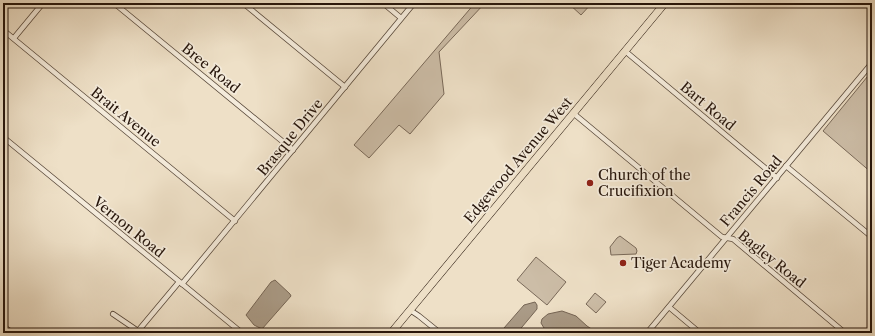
<svg xmlns="http://www.w3.org/2000/svg" width="875" height="336" font-family="'Libre Caslon Text',serif">
<style>
.green{fill:#ccbda7;stroke:#796959}
.water{fill:#aa9b87;stroke:#756555}
.lines{fill:none;stroke-linecap:round;stroke-linejoin:round}
.street-casing{stroke:#58483a;stroke-width:6}
.secondary-casing{stroke:#26150b;stroke-width:8}
.primary-casing{stroke:#26150b;stroke-width:8}
.street{stroke:#f4ebdb;stroke-width:4.5}
.secondary{stroke:#f4ebdb;stroke-width:7}
.primary{stroke:#eee0c7;stroke-width:7}
.poi-dot{fill:#8f2418;stroke:#f4ebdb;stroke-width:1.5}
.labels{text-anchor:middle;stroke-width:3.5;stroke-linejoin:round;paint-order:stroke}
.street-label{font-size:14px;fill:#26150b;stroke:#f4ebdb}
.poi-label{font-size:14px;fill:#26150b;stroke:#f4ebdb;text-anchor:start}
</style>
<rect width="100%" height="100%" fill="#eee0c7"/>
<filter id="stains"><feTurbulence type="fractalNoise" baseFrequency=".005" numOctaves="4"/><feColorMatrix values="0 0 0 0 .2 0 0 0 0 .09 0 0 0 0 .02 0 0 0 .5 -.17"/></filter>
<radialGradient id="worn" r=".72"><stop offset=".6" stop-color="#630" stop-opacity="0"/><stop offset="1" stop-color="#630" stop-opacity=".3"/></radialGradient>
<!-- green -->
<g class="green">
<polygon points="475,3 485,3 439,52 444,94 410,134 399,125 369,158 354,145"/>
<polygon points="568,3 592,3 581,15"/>
<polygon points="872,71 872,173 823,131"/>
<polygon points="620,236 636,248 637,251 636,254 611,255 610,247 617,238"/>
<polygon points="536,257 566,282 547,305 517,280"/>
<polygon points="595,293 606,302 596,313 586,304"/>
</g>
<!-- water -->
<g class="water">
<polygon points="275,280 290,294 291,296 262,329 254,325 246,315 271,282"/>
<polygon points="535,302 537,305 537,309 517,333 508,333 504,330 504,328 524,305"/>
<polygon points="562,311 576,316 587,326 593,330 595,333 547,333 541,323 542,319 548,314"/>
</g>
<g class="lines">
<!-- street casing -->
<g class="street-casing">
<g id="street">
<polyline points="114,3 293,150"/>
<polyline points="243,3 345,87"/>
<polyline points="383,3 401,18"/>
<polyline points="3,30 235,221"/>
<polyline points="14,38 43,3"/>
<polyline points="625,51 777,178"/>
<polyline points="573,113 722,237 733,239 845,333"/>
<polyline points="3,137 242,333"/>
<polyline points="786,166 872,237"/>
<polyline points="182,284 414,3"/>
<polyline points="669,307 700,333"/>
<polyline points="410,310 419,316 440,333"/>
<polyline points="113,314 141,333"/>
<polyline points="138,331 179,282"/>
<polyline points="647,333 872,63"/>
</g>
</g>
<!-- secondary casing -->
<g class="secondary-casing">
<polyline id="secondary" points="3,328 11,333"/>
</g>
<!-- primary casing -->
<g class="primary-casing">
<polyline id="primary" points="391,333 665,3"/>
</g>
<!-- street -->
<use href="#street" class="street"/>
<!-- secondary -->
<use href="#secondary" class="secondary"/>
<!-- primary -->
<use href="#primary" class="primary"/>
</g>
<!-- markers -->
<g class="poi-dot">
<circle cx="590" cy="183" r="4"/>
<circle cx="623" cy="263" r="4"/>
</g>
<g class="labels">
<!-- street labels -->
<g class="street-label">
<text transform="translate(211 68) rotate(39)" y="5">Bree Road</text>
<text transform="translate(708 106) rotate(40)" y="5">Bart Road</text>
<text transform="translate(126 117) rotate(39)" y="5">Brait Avenue</text>
<text transform="translate(290 137) rotate(-51)" y="5">Brasque Drive</text>
<text transform="translate(518 160) rotate(-50)" y="5">Edgewood Avenue West</text>
<text transform="translate(751 191) rotate(-50)" y="5">Francis Road</text>
<text transform="translate(129 227) rotate(39)" y="5">Vernon Road</text>
<text transform="translate(772 259) rotate(39)" y="5">Bagley Road</text>
</g>
<!-- poi labels -->
<g class="poi-label">
<text x="598" y="180">Church of the<tspan x="598" dy="16">Crucifixion</tspan></text>
<text x="631" y="268">Tiger Academy</text>
</g>
</g>
<!-- margin -->
<rect width="875" height="336" fill="none" stroke="#eee0c7" stroke-width="16"/>
<rect x="4" y="4" width="867" height="328" fill="none" stroke="#26150b" stroke-width="2"/>
<rect x="8" y="8" width="859" height="320" fill="none" stroke="#26150b"/>
<rect width="100%" height="100%" filter="url(#stains)"/>
<rect width="100%" height="100%" fill="url(#worn)"/>
</svg>
